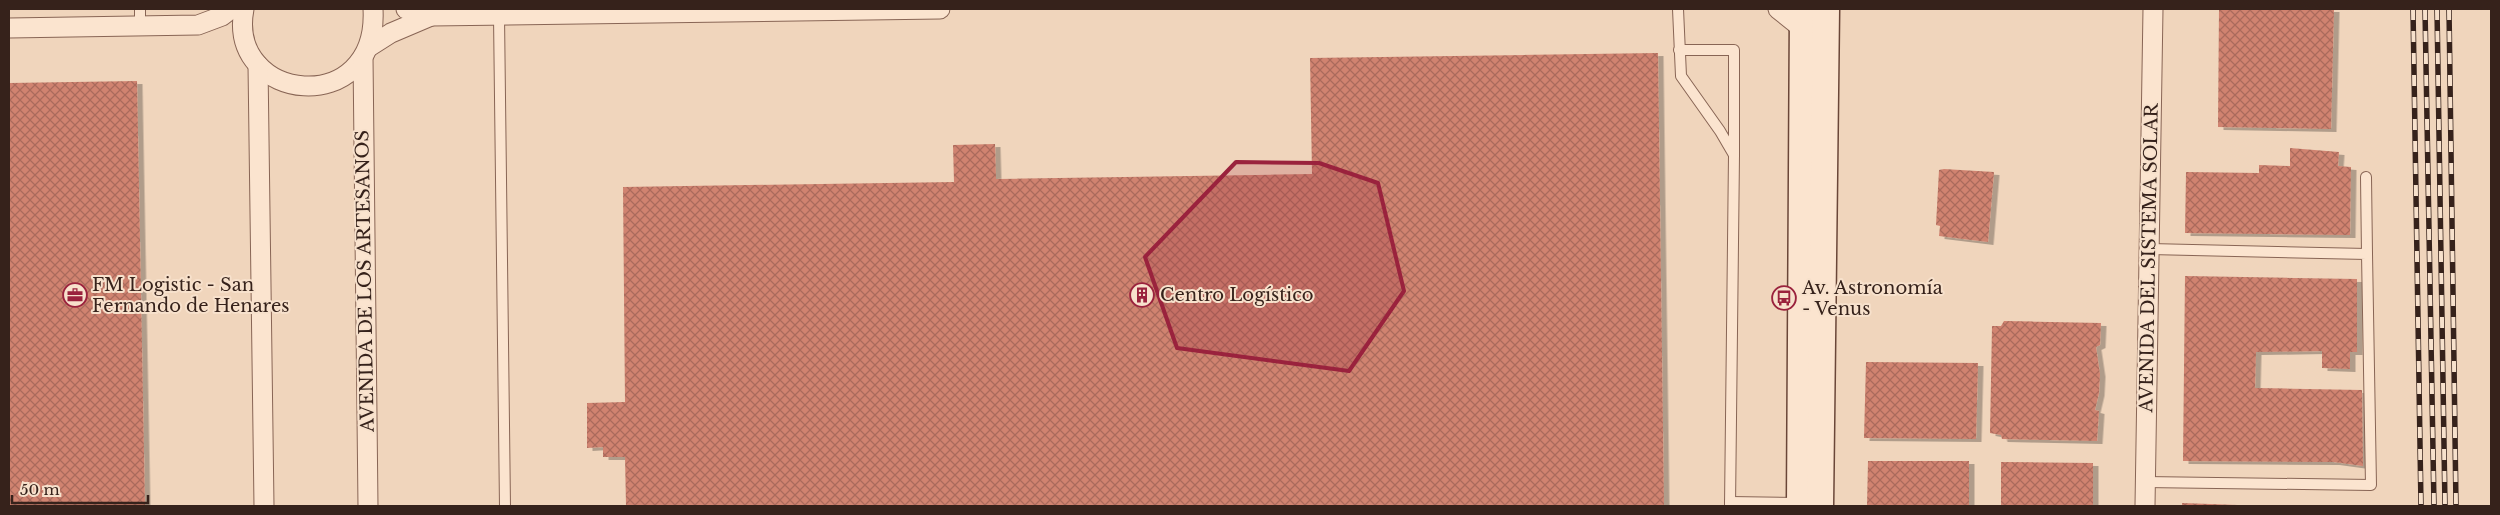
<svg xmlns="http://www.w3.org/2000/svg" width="2500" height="515" font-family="'Libre Baskerville',serif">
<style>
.building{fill:url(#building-cross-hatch);filter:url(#shadow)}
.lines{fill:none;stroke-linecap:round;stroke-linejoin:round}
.lane-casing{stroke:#886555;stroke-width:12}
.street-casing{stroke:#886555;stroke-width:21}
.secondary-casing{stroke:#6a4638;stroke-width:29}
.lane{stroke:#fbe4cf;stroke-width:10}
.street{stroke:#fbe4cf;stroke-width:19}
.secondary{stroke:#fbe4cf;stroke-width:26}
.rail-casing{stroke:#36221b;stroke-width:5.5}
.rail{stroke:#f7e1cc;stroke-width:4;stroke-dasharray:11;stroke-linecap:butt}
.marked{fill:#9a223d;fill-opacity:0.2;stroke:#9a223d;stroke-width:4;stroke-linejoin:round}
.labels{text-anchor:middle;stroke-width:4;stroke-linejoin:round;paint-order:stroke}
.street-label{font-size:18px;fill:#36221b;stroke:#f7e1cc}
.poi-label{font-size:18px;fill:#36221b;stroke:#f7e1cc;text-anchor:start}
</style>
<defs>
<pattern id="building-cross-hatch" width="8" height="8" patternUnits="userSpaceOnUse" patternTransform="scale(1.25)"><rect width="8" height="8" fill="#d08370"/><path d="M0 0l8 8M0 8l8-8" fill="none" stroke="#aa6b5b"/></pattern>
<filter id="shadow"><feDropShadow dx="5.5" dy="3" stdDeviation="0" flood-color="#0004"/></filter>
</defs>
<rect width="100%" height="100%" fill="#f0d5bc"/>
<!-- building -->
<g class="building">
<polygon points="2219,9 2334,9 2331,129 2218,127"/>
<polygon points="1658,53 1664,506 626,506 625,457 603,457 603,447 587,448 587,403 625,402 623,187 954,182 953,145 995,144 996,179 1312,174 1310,58"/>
<polygon points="137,81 145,506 9,506 9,83"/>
<polygon points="2290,148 2339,152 2338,166 2351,167 2350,235 2185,233 2186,172 2259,173 2259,165 2290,166"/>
<polygon points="1944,169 1994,172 1988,242 1939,236 1940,226 1936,225 1939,170"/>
<polygon points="2185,276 2357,279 2357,352 2350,352 2350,369 2322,368 2322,351 2256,352 2255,388 2362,390 2363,466 2334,462 2183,461"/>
<polygon points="2004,321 2101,323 2100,345 2096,347 2100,374 2099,393 2095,410 2099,411 2097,441 2002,439 2001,435 1990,433 1992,326 2001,326"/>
<polygon points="1866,362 1978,363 1976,439 1864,438"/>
<polygon points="1868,461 1969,461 1969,506 1867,506"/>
<polygon points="2001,462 2093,463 2093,506 2001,506"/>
<polygon points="2182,503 2238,505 2238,506 2182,506"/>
</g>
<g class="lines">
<!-- lane casing -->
<g class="lane-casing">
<g id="lane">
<polyline points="140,9 140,27"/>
<polyline points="1678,9 1681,76 1720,131 1734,155 1730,506"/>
<polyline points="499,16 505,506"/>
<polyline points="1679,50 1734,50 1734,154"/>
<polyline points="2366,177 2367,254"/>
<polyline points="2145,482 2371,485 2367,254 2150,249"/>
<polyline points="1730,502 1799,503"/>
</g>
</g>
<!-- street casing -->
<g class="street-casing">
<g id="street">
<path d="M244,9C226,103 379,120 373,9"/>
<polyline points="406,9 431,16 940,9"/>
<polyline points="1778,9 1803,29"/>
<polyline points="9,28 198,25 222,16 231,9"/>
<polyline points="369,47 391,33 431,16"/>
<polyline points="363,57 368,506"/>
<polyline points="258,65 264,506"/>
<polyline points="2145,506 2153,9"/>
</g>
</g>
<!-- secondary casing -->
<g class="secondary-casing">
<g id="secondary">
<polyline points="1800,506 1803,9"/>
<polyline points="1820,506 1826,9"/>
</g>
</g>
<!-- lane -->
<use href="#lane" class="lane"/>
<!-- street -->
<use href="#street" class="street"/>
<!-- secondary -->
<use href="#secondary" class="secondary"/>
<!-- rail casing -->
<g class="rail-casing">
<g id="rail">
<polyline points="2413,9 2421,506"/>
<polyline points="2425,9 2434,506"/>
<polyline points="2437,9 2445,506"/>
<polyline points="2449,9 2456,506"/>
</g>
</g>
<!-- rail -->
<use href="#rail" class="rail"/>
</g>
<!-- marked area -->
<path class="marked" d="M1236,162L1319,163L1378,183L1404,291L1349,371L1177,348L1145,257Z"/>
<!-- icons -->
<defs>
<g id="office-ring" transform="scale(1.25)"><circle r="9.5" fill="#f7e1cc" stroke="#9a223d" stroke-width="1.5"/><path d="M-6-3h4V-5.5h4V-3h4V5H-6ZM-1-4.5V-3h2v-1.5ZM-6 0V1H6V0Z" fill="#9a223d"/></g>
<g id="building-ring" transform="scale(1.25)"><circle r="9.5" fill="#f7e1cc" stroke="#9a223d" stroke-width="1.5"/><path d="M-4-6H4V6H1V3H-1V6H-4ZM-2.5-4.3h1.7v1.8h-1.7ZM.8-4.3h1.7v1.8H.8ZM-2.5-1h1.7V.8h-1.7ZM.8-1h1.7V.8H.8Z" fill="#9a223d"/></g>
<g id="bus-ring" transform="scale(1.25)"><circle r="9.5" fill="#f7e1cc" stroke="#9a223d" stroke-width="1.5"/><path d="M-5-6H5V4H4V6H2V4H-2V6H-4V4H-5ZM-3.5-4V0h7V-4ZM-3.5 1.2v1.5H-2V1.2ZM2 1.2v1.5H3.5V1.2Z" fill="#9a223d"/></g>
</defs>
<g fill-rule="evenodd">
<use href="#office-ring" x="75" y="295"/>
<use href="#building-ring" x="1142" y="295"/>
<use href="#bus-ring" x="1784" y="298"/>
</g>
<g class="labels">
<!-- street labels -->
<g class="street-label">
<text transform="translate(2149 258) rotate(-89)" y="6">AVENIDA DEL SISTEMA SOLAR</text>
<text transform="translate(365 281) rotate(-91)" y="6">AVENIDA DE LOS ARTESANOS</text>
</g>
<!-- poi labels -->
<g class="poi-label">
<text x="92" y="291">FM Logistic - San<tspan x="92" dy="21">Fernando de Henares</tspan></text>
<text x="1802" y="294">Av. Astronomía<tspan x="1802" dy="21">- Venus</tspan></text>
<text x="1160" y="301">Centro Logístico</text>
</g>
</g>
<!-- border -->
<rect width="2500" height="515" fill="none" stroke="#36221b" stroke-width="20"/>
<!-- scale -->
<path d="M12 495v8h136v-8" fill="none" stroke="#36221b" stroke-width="2.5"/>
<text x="20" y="495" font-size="15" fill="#36221b" stroke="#f7e1cc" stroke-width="4" paint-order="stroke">50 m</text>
</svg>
